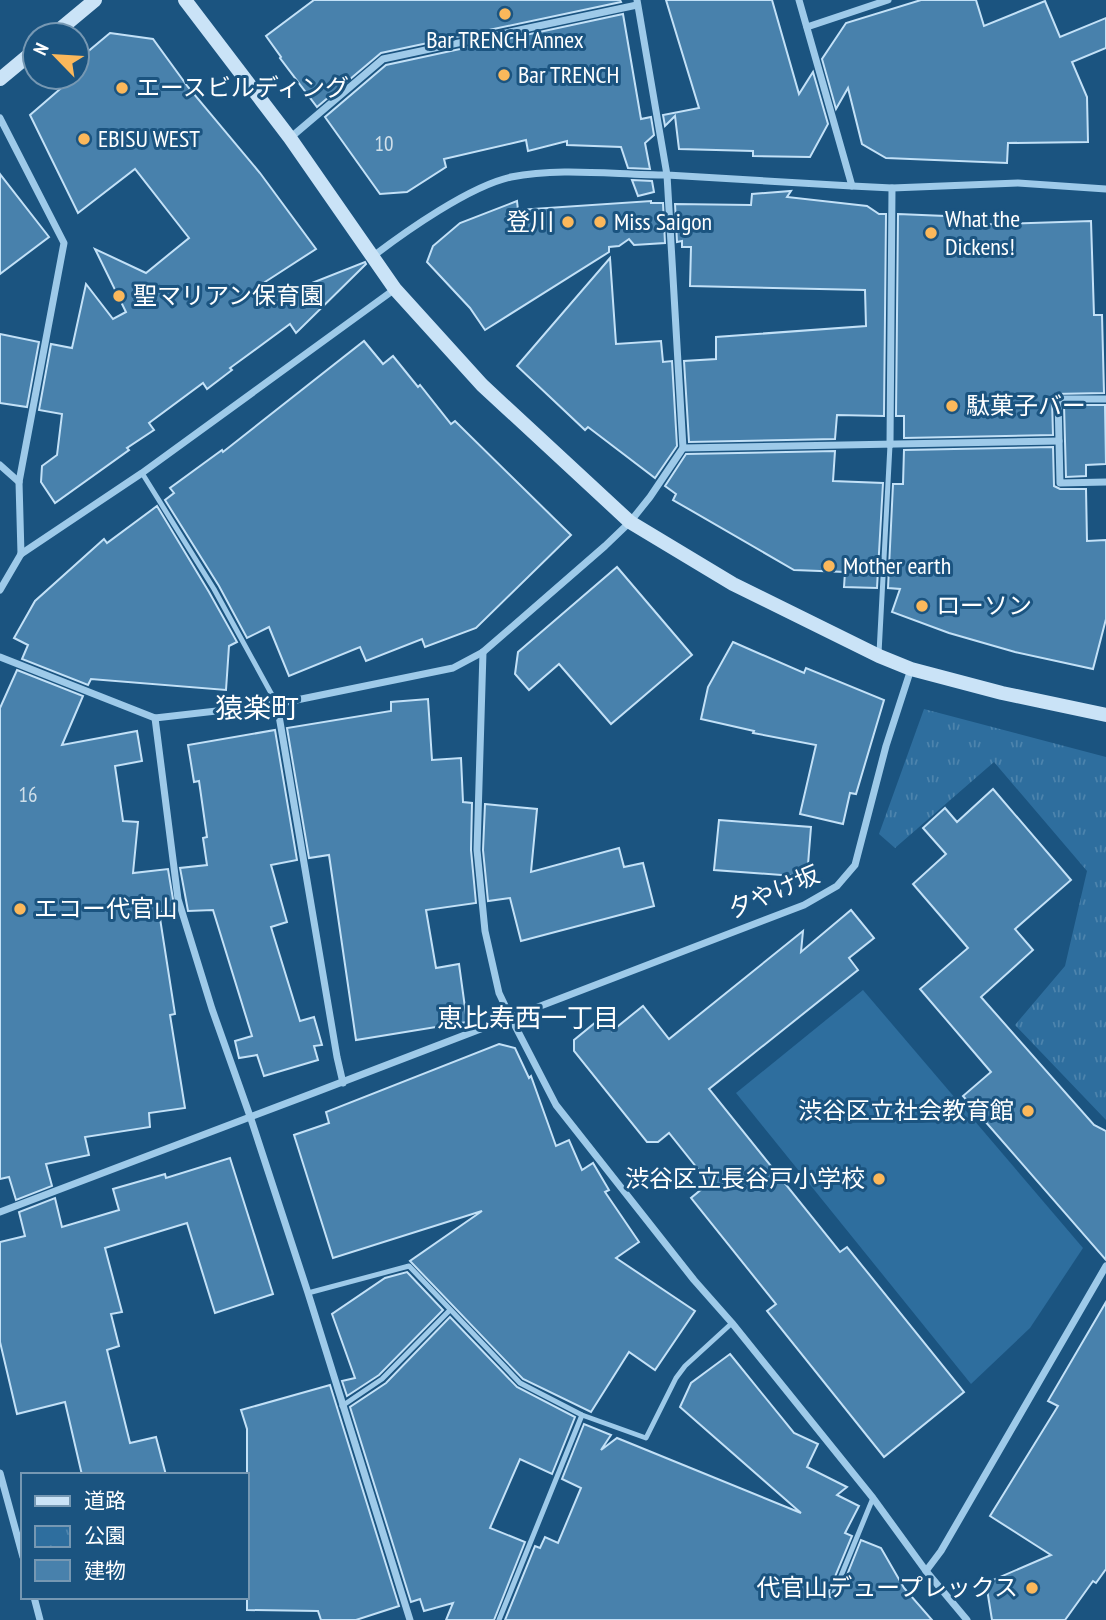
<svg xmlns="http://www.w3.org/2000/svg" width="1106" height="1620" font-family="'PT Sans Narrow','Noto Sans JP',sans-serif">
<style>
.grass{fill:#2e6e9e}
.park{fill:url(#park-tufts)}
.building{fill:#4881ac;stroke:#c3e1f7;stroke-width:2}
.lines{fill:none;stroke-linecap:round;stroke-linejoin:round}
.lane{stroke:#9ecae9;stroke-width:5}
.street{stroke:#9ecae9;stroke-width:7}
.secondary{stroke:#cae3f7;stroke-width:14}
.poi-dot{fill:#fbb85b;stroke:#1b5480;stroke-width:2.5}
.labels{text-anchor:middle;stroke-width:6;stroke-linejoin:round;paint-order:stroke}
.number-label{font-size:21px;fill:#d1e0ea}
.poi-label{font-size:24px;fill:#fff;stroke:#1b5480;text-anchor:start}
.street-label{font-size:24px;fill:#fff;stroke:#1b5480}
.neighbourhood-label{font-size:26px;fill:#fff;stroke:#1b5480}
.quarter-label{font-size:28px;fill:#fff;stroke:#1b5480}
</style>
<defs>
<pattern id="park-tufts" width="24" height="20" patternUnits="userSpaceOnUse" patternTransform="scale(1.75)"><rect width="24" height="20" fill="#2e6e9e"/><path d="M3 7l-1-3M5 7V3M7 7l1-3M15 17l-1-3M17 17v-4M19 17l1-3" fill="none" stroke="#4d84ad"/></pattern>
</defs>
<rect width="100%" height="100%" fill="#1b5480"/>
<!-- grass -->
<polygon class="grass" points="863,990 1083,1248 1030,1328 971,1384 736,1093"/>
<!-- park -->
<polygon class="park" points="924,709 1106,757 1106,1120 1015,1025 1065,966 1087,871 994,762 895,848 879,834"/>
<!-- building -->
<g class="building">
<polygon points="314,0 620,0 621,2 381,53 317,107 280,58 281,57 266,36"/>
<polygon points="666,0 772,0 799,94 813,72 828,124 810,157 753,156 753,151 679,149 675,116 665,126 663,115 699,108"/>
<polygon points="921,0 976,0 984,26 1045,1 1060,37 1106,18 1106,48 1072,62 1087,97 1088,142 1008,143 1007,163 886,158 862,144 848,88 836,109 822,59 846,23"/>
<polygon points="623,14 641,119 651,117 654,135 645,143 650,169 628,168 621,147 567,145 567,141 528,151 526,140 444,159 446,167 407,192 380,194 325,117 386,65"/>
<polygon points="110,33 153,39 188,87 260,173 316,249 265,282 274,298 365,262 366,264 296,333 290,324 230,368 232,370 207,389 203,383 149,423 154,430 127,448 129,450 55,503 41,482 42,466 57,455 62,414 39,410 51,344 72,348 86,284 113,319 126,312 95,249 146,273 189,238 135,169 78,213 30,115 74,77 77,77 85,67 79,59"/>
<polygon points="0,174 49,237 0,274"/>
<polygon points="632,180 652,181 654,192 638,196"/>
<polygon points="791,191 787,197 867,206 879,214 886,214 884,416 837,415 835,439 689,442 684,361 716,359 716,337 866,326 865,290 690,286 691,247 682,247 682,241 677,242 675,204 751,205 752,194"/>
<polygon points="517,201 518,210 651,201 651,203 663,203 665,243 634,245 629,239 619,246 609,247 609,252 485,330 470,308 427,262 433,246 460,223"/>
<polygon points="898,214 969,217 968,225 1091,221 1094,315 1102,315 1104,393 1054,394 1052,399 1053,435 904,438 904,416 896,416"/>
<polygon points="610,258 616,344 661,341 663,362 672,361 677,446 655,478 588,427 585,430 517,366"/>
<polygon points="0,334 39,342 27,407 0,403"/>
<polygon points="364,341 383,364 393,356 418,387 420,385 451,424 455,421 571,535 476,628 425,647 422,639 366,661 360,647 289,676 269,627 247,638 219,586 165,500 174,493 170,488 222,450 223,452"/>
<polygon points="1064,405 1105,405 1106,464 1086,465 1086,476 1066,477"/>
<polygon points="1053,447 1054,486 1060,489 1086,489 1087,541 1106,540 1106,619 1093,669 1015,652 949,633 892,612 900,589 888,588 893,484 903,484 904,450"/>
<polygon points="835,451 833,481 883,483 877,588 844,587 845,572 794,570 673,500 676,494 665,486 686,454"/>
<polygon points="157,506 209,592 237,642 229,646 226,690 91,679 88,685 22,659 28,645 14,638 35,601 104,539 107,543"/>
<polygon points="617,567 692,655 611,724 559,664 529,690 515,674 518,652"/>
<polygon points="733,642 804,673 806,668 884,700 856,794 850,793 843,824 800,814 816,745 753,733 754,731 701,719 708,687"/>
<polygon points="17,670 83,696 62,745 137,731 142,761 115,766 123,821 138,822 133,873 168,869 175,911 159,912 175,1014 170,1015 185,1108 149,1113 150,1127 85,1137 89,1155 46,1164 52,1186 16,1200 9,1177 0,1179 0,708"/>
<polygon points="428,699 432,760 461,758 463,802 472,803 471,850 476,903 426,910 436,968 459,964 467,1022 356,1040 329,855 309,858 287,728 391,711 391,702"/>
<polygon points="275,730 297,860 271,865 287,922 271,927 300,1021 314,1017 322,1045 314,1046 318,1060 264,1076 257,1055 239,1058 235,1041 252,1036 213,910 188,911 180,868 207,865 203,838 207,837 199,781 194,782 188,745"/>
<polygon points="993,789 1071,880 1015,929 1033,950 981,997 1094,1125 1106,1131 1106,1260 963,1096 991,1072 920,989 968,948 913,884 946,854 923,828 945,808 957,822"/>
<polygon points="485,804 537,809 531,872 619,848 624,867 643,863 654,906 521,941 510,898 488,901 483,850"/>
<polygon points="719,820 811,827 807,877 714,870"/>
<polygon points="851,910 874,938 849,958 858,970 709,1089 840,1252 847,1247 964,1392 884,1457 767,1311 776,1304 691,1198 709,1183 669,1133 658,1142 647,1142 574,1051 574,1040 602,1017 612,1031 643,1006 669,1039 803,931 801,952"/>
<polygon points="499,1044 515,1048 529,1078 531,1076 556,1146 569,1140 582,1170 593,1163 609,1190 605,1192 639,1242 616,1258 695,1311 655,1370 629,1352 591,1412 523,1379 410,1261 482,1211 333,1258 294,1135 329,1123 326,1112"/>
<polygon points="230,1158 273,1294 215,1313 187,1223 105,1248 122,1312 111,1314 119,1346 107,1350 130,1443 156,1437 166,1475 82,1475 65,1402 17,1414 0,1342 0,1242 25,1236 19,1212 55,1198 62,1227 119,1210 113,1189 165,1174 166,1178"/>
<polygon points="407,1272 443,1310 379,1375 347,1396 342,1381 355,1378 332,1314 385,1278"/>
<polygon points="1106,1302 1106,1569 1096,1583 1093,1581 1065,1620 992,1620 986,1583 1051,1555 990,1516 1058,1406 1048,1401"/>
<polygon points="450,1317 517,1387 575,1417 552,1474 520,1459 490,1528 525,1542 494,1620 446,1620 453,1603 424,1611 420,1599 411,1602 350,1407 386,1383"/>
<polygon points="730,1354 794,1433 818,1444 807,1467 847,1487 837,1495 859,1506 845,1533 852,1536 829,1591 830,1597 835,1598 839,1595 861,1540 881,1548 904,1588 932,1620 505,1620 535,1546 540,1548 545,1537 558,1543 581,1488 562,1479 584,1424 611,1435 601,1450 617,1438 801,1513 680,1407 691,1383"/>
<polygon points="330,1385 399,1606 356,1620 321,1620 318,1611 247,1610 247,1429 241,1410"/>
</g>
<g class="lines">
<!-- lane -->
<g class="lane">
<polyline points="142,473 214,589 277,704"/>
<polyline points="879,653 890,445"/>
<polyline points="308,1293 409,1266 520,1383 582,1415 646,1438 676,1378 685,1366 732,1323"/>
<polyline points="342,1406 382,1379 449,1311"/>
<polyline points="834,1593 873,1498"/>
<polyline points="499,1620 582,1415"/>
</g>
<!-- street -->
<g class="street">
<polyline points="637,0 667,175 852,186 892,188 1018,183 1106,189"/>
<polyline points="799,0 852,186"/>
<polyline points="807,27 888,0"/>
<polyline points="0,118 64,243 19,482 21,554 0,590"/>
<polyline points="290,138 383,59 637,5"/>
<path d="M372,257C406,231 470,186 511,177C561,167 616,175 667,175L683,448"/>
<polyline points="1106,399 1058,399 1060,483 1106,482"/>
<polyline points="890,445 892,188"/>
<polyline points="0,465 19,482"/>
<polyline points="21,554 142,473 395,289"/>
<polyline points="483,652 477,850 485,931 499,993 510,1016 556,1105 694,1280 732,1323 873,1498 926,1571 967,1620"/>
<polyline points="0,657 155,718 277,704 453,668 483,652 605,546 630,522 650,497 683,448 1059,441"/>
<polyline points="277,704 337,1057 343,1083"/>
<polyline points="155,718 178,899 212,1009 251,1119 308,1293 410,1620"/>
<path d="M0,1212C269,1112 535,1006 804,905L837,886L855,865L886,746L911,669"/>
<polyline points="0,1473 23,1557"/>
<polyline points="926,1571 941,1551 1106,1266"/>
<polyline points="34,1597 40,1620"/>
</g>
<!-- secondary -->
<g class="secondary">
<polyline points="185,0 290,138 395,289 482,385 630,522 733,584 879,656 911,669 1002,693 1106,715"/>
<polyline points="53,35 95,0"/>
<polyline points="0,79 35,50"/>
</g>
</g>
<!-- markers -->
<g class="poi-dot">
<circle cx="505" cy="14" r="7"/>
<circle cx="504" cy="75" r="7"/>
<circle cx="122" cy="88" r="7"/>
<circle cx="84" cy="139" r="7"/>
<circle cx="568" cy="222" r="7"/>
<circle cx="600" cy="222" r="7"/>
<circle cx="931" cy="233" r="7"/>
<circle cx="119" cy="296" r="7"/>
<circle cx="952" cy="406" r="7"/>
<circle cx="829" cy="566" r="7"/>
<circle cx="922" cy="606" r="7"/>
<circle cx="20" cy="909" r="7"/>
<circle cx="1028" cy="1111" r="7"/>
<circle cx="879" cy="1179" r="7"/>
<circle cx="1032" cy="1588" r="7"/>
</g>
<g class="labels">
<!-- number labels -->
<g class="number-label">
<text x="384" y="151">10</text>
<text x="28" y="802">16</text>
</g>
<!-- poi labels -->
<g class="poi-label">
<text x="505" y="48" text-anchor="middle">Bar TRENCH Annex</text>
<text x="518" y="83">Bar TRENCH</text>
<text x="136" y="96">エースビルディング</text>
<text x="98" y="147">EBISU WEST</text>
<text x="945" y="227">What the<tspan x="945" dy="28">Dickens!</tspan></text>
<text x="554" y="230" text-anchor="end">登川</text>
<text x="614" y="230">Miss Saigon</text>
<text x="133" y="304">聖マリアン保育園</text>
<text x="966" y="414">駄菓子バー</text>
<text x="843" y="574">Mother earth</text>
<text x="936" y="614">ローソン</text>
<text x="34" y="917">エコー代官山</text>
<text x="1014" y="1119" text-anchor="end">渋谷区立社会教育館</text>
<text x="865" y="1187" text-anchor="end">渋谷区立長谷戸小学校</text>
<text x="1018" y="1596" text-anchor="end">代官山デュープレックス</text>
</g>
<!-- street labels -->
<g class="street-label">
<text transform="translate(774 892) rotate(-23)" y="8">夕やけ坂</text>
</g>
<!-- neighbourhood labels -->
<g class="neighbourhood-label">
<text x="528" y="1027">恵比寿西一丁目</text>
</g>
<!-- quarter labels -->
<g class="quarter-label">
<text x="257" y="718">猿楽町</text>
</g>
</g>
<!-- legend -->
<rect x="21" y="1473" width="228" height="126" fill="#1b5480" stroke="#7698b3" stroke-width="2"/>
<rect x="35" y="1496" width="35" height="10" fill="#cae3f7" stroke="#7698b3" stroke-width="2"/>
<text x="84" y="1508" font-size="21" fill="#ffffff">道路</text>
<rect x="35" y="1526" width="35" height="21" fill="url(#park-tufts)" stroke="#7698b3" stroke-width="2"/>
<text x="84" y="1543" font-size="21" fill="#ffffff">公園</text>
<rect x="35" y="1560" width="35" height="21" fill="#4881ac" stroke="#7698b3" stroke-width="2"/>
<text x="84" y="1578" font-size="21" fill="#ffffff">建物</text>
<!-- north arrow -->
<g transform="translate(56 56) rotate(295)"><circle r="33" fill="#1b5480" stroke="#7698b3" stroke-width="2"/>
<path d="M0-5L12 26L0 18L-12 26Z" fill="#fbb85b"/>
<text y="-10" font-size="19" font-weight="bold" text-anchor="middle" fill="#ffffff">N</text>
</g>
</svg>
